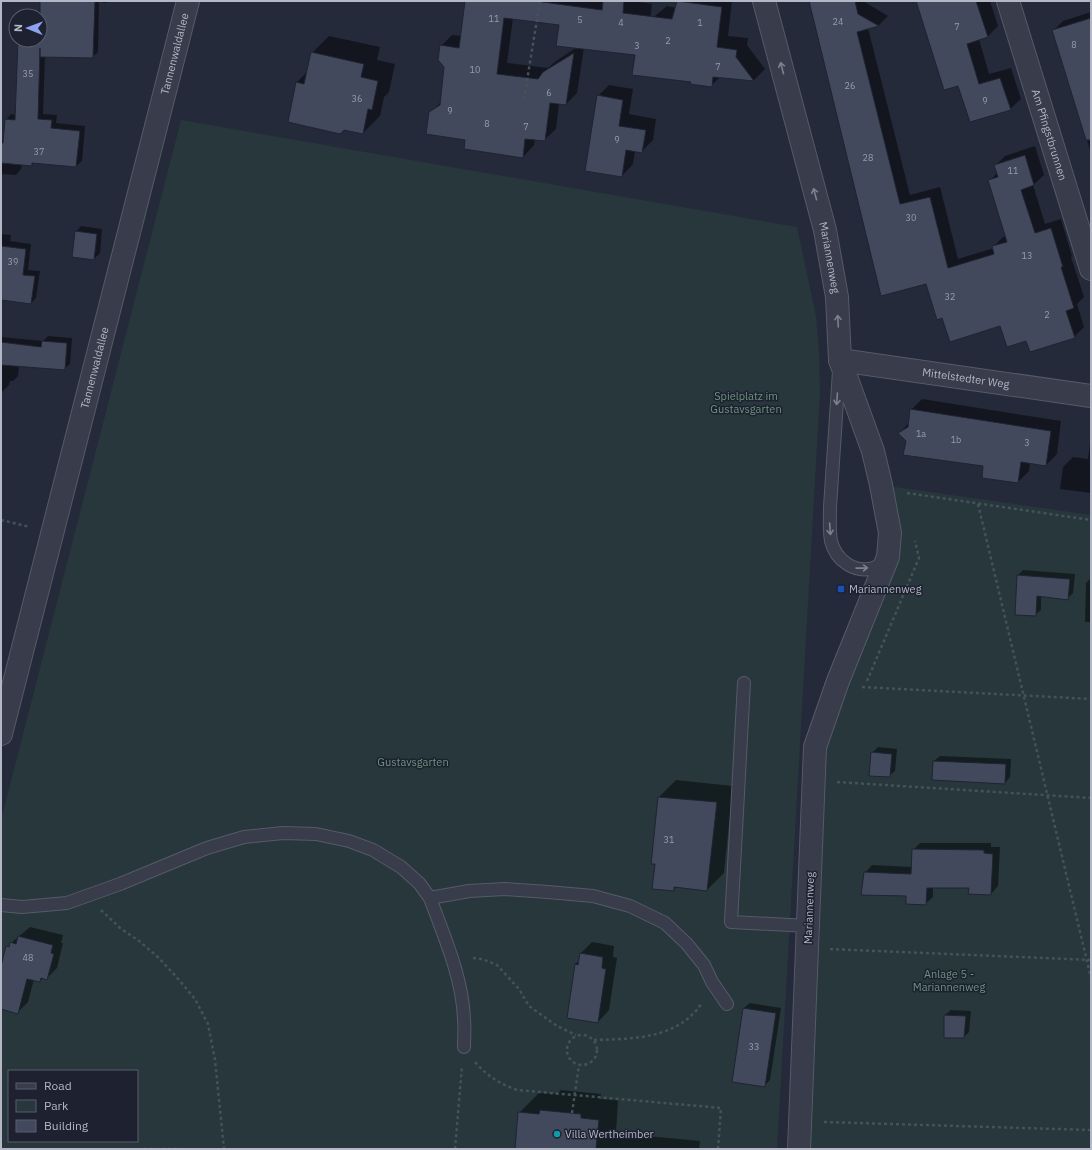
<svg xmlns="http://www.w3.org/2000/svg" width="1092" height="1150" font-family="'IBM Plex Sans',sans-serif">
<style>
.green{fill:#27373c;fill-rule:evenodd}
.shadow{fill:#0007;fill-rule:evenodd}
.building{fill:#43495c;stroke:#1f2332}
.lines{fill:none;stroke-linecap:round;stroke-linejoin:round}
.service-casing{stroke:#565a69;stroke-width:14}
.minor-casing{stroke:#565a69;stroke-width:24}
.path{stroke:#445259;stroke-width:2.5;stroke-dasharray:3 3;stroke-linecap:butt}
.service{stroke:#383c4b;stroke-width:12}
.minor{stroke:#383c4b;stroke-width:22}
.oneway{stroke:#7c808f}
.transit-dot{fill:#1a4fb4;stroke:#1d2130;stroke-width:1.5}
.culture-dot{fill:#0f9aa8;stroke:#1d2130;stroke-width:1.5}
.labels{text-anchor:middle;stroke-width:3;stroke-linejoin:round;paint-order:stroke}
.number-label{font-size:9px;fill:#979cac}
.street-label{font-size:11px;fill:#b3b7c6;stroke:#1d2130}
.park-label{font-size:11px;fill:#6c967d;stroke:#1d2130}
.poi-label{font-size:11px;fill:#b3b7c6;stroke:#1d2130;text-anchor:start}
</style>
<rect width="100%" height="100%" fill="#242a3a"/>
<!-- green -->
<g class="green">
<path d="M181,120L797,227L816,316L819,353L820,392L777,1149H1V820ZM9,1071H137V1141H9Z"/>
<polygon points="881,485 1091,515 1091,1149 799,1149 815,747 888,557"/>
</g>
<!-- shadow -->
<g class="shadow">
<polygon points="41,1 109,1 106,3 99,2 98,52 92,57 45,56 43,114 57,115 56,123 85,126 82,161 76,166 34,162 32,165 22,164 21,169 16,175 1,174 1,143 4,139 6,120 11,114 16,115 19,40 40,40 40,16 39,16"/>
<path d="M466,1H634L652,4L650,20L667,6L676,8L678,1H732L728,36L748,38L747,45L765,69L754,80L721,76L711,86L692,81L636,54L584,48L577,93L566,104L559,103L556,129L544,140L535,139L534,145L523,157L466,139L430,113L441,102L446,66L441,46L452,35L461,36ZM513,18L560,24L577,47L556,61L548,68L507,63Z"/>
<polygon points="810,1 863,1 888,16 878,26 868,28 910,195 940,187 958,259 994,248 993,247 1003,237 1006,236 990,181 997,173 995,166 1005,156 1035,146 1044,175 1033,185 1045,224 1061,219 1072,256 1071,257 1084,297 1077,304 1084,327 1074,337 1027,339 927,283"/>
<polygon points="917,1 990,1 998,26 987,37 979,39 989,74 1011,68 1021,99 1010,109 959,85"/>
<polygon points="1091,12 1091,153 1053,31 1063,21"/>
<polygon points="329,36 380,47 377,60 395,64 389,92 384,97 380,116 363,133 297,82 307,72 312,53"/>
<polygon points="609,85 633,89 629,114 656,119 653,140 641,152 635,151 633,164 622,176 598,96"/>
<polygon points="81,226 102,229 100,253 94,259 76,232"/>
<polygon points="1,234 11,235 10,241 31,244 28,270 40,271 36,298 31,303 1,299"/>
<polygon points="48,336 72,338 70,364 64,369 19,365 18,376 13,381 10,381 9,385 1,393 1,337 43,341"/>
<polygon points="922,399 1061,421 1057,454 1046,465 1030,462 1029,471 1018,482 984,466 907,440 899,433 909,423 911,410"/>
<polygon points="1091,436 1091,493 1060,489 1063,467 1073,457 1088,459"/>
<polygon points="1023,570 1075,574 1073,593 1067,599 1041,596 1041,610 1035,615 1018,575"/>
<polygon points="1091,578 1091,633 1091,622 1085,622 1086,583"/>
<polygon points="878,747 897,749 895,771 889,776 872,753"/>
<polygon points="940,756 1011,759 1010,777 1005,783 934,761"/>
<polygon points="676,780 733,786 724,873 707,890 676,887 673,890 656,863 659,797"/>
<polygon points="920,843 991,843 991,847 1000,847 998,886 991,894 970,887 933,887 933,897 925,904 865,873 872,865 912,867 913,850"/>
<polygon points="30,927 63,935 61,943 63,943 57,968 46,979 43,978 40,981 34,979 28,1002 18,1012 1,1008 1,990 11,943"/>
<polygon points="592,942 614,946 613,957 617,958 609,1010 598,1022 575,964 579,961 580,954"/>
<polygon points="750,1003 781,1008 770,1080 765,1085 744,1008"/>
<polygon points="951,1010 971,1011 969,1032 964,1037 945,1015"/>
<polygon points="561,1090 601,1094 600,1099 618,1100 616,1133 700,1141 699,1149 516,1149 519,1113 539,1093 557,1094"/>
</g>
<!-- building -->
<g class="building">
<polygon points="40,1 95,1 93,58 40,57 40,48 38,119 52,120 51,128 80,131 76,167 32,163 32,166 1,163 1,143 3,143 5,119 15,120 18,40 40,40"/>
<polygon points="465,1 535,1 602,10 603,1 624,1 623,13 672,19 677,1 722,7 717,47 737,50 736,57 754,81 713,77 712,87 690,84 691,82 632,75 635,55 556,46 559,25 504,18 497,74 538,79 543,72 574,53 566,105 550,103 545,141 525,139 523,158 464,149 465,140 426,134 429,112 440,105 444,67 438,60 440,45 459,48"/>
<polygon points="809,1 855,1 858,14 879,26 857,32 900,204 930,197 948,268 994,254 992,246 1007,242 988,180 998,177 994,165 1025,155 1034,185 1021,190 1035,233 1051,228 1063,267 1061,267 1074,308 1066,311 1075,338 1030,352 1026,341 1007,347 1000,326 950,342 942,318 937,320 926,284 881,296"/>
<polygon points="916,1 976,1 988,37 967,44 979,84 1000,78 1011,110 970,122 958,86 944,90"/>
<polygon points="1091,18 1091,140 1086,140 1052,30"/>
<polygon points="311,52 364,64 361,77 378,81 372,110 368,109 363,134 344,130 340,134 288,122 296,82 304,84"/>
<polygon points="597,95 623,100 619,126 646,130 642,153 626,150 622,177 585,171"/>
<polygon points="75,231 97,234 94,260 72,257"/>
<polygon points="1,246 26,249 23,275 35,276 31,304 1,300"/>
<polygon points="42,341 67,343 65,370 1,365 1,342 41,347"/>
<polygon points="910,409 1051,431 1046,466 1021,462 1018,483 982,478 983,466 903,455 906,441 898,433 908,427"/>
<polygon points="1017,575 1070,579 1068,600 1037,596 1036,616 1015,615"/>
<polygon points="871,752 892,754 890,777 869,776"/>
<polygon points="933,761 1006,764 1005,784 932,780"/>
<polygon points="658,797 717,802 707,891 674,887 674,891 652,889 655,864 651,864"/>
<polygon points="912,849 984,850 984,853 993,854 991,895 968,894 969,888 927,888 926,905 906,904 906,896 861,895 864,872 911,874"/>
<polygon points="18,936 53,945 51,953 54,954 47,980 41,978 40,982 27,979 18,1014 1,1009 1,966 6,946 9,947 10,942 16,944"/>
<polygon points="580,953 603,957 602,968 606,969 598,1023 567,1018 575,964 578,965"/>
<polygon points="743,1008 776,1013 765,1087 732,1082"/>
<polygon points="944,1015 966,1016 964,1038 944,1038"/>
<polygon points="540,1110 581,1114 581,1118 599,1120 596,1149 515,1149 518,1112 539,1114"/>
</g>
<g class="lines">
<!-- service casing -->
<g class="service-casing">
<g id="service">
<path d="M839,371L830,507C830,518 829,530 831,541C836,561 856,575 876,567C879,566 883,562 886,559"/>
<polyline points="744,683 731,922 809,926"/>
<path d="M430,898C444,936 463,979 464,1020C465,1029 464,1038 464,1047"/>
<polyline points="1,905 22,907 67,903 120,884 207,848 244,837 283,833 316,834 349,841 373,850 401,867 419,883 430,898 469,891 505,889 548,892 593,896 630,906 665,923 687,944 704,965 712,982 727,1004"/>
</g>
</g>
<!-- minor casing -->
<g class="minor-casing">
<g id="minor">
<path id="s1" d="M764,1L825,230L837,297L840,360L873,451L881,485L890,533L888,557L838,681L815,747L799,1149"/>
<path id="s2" d="M1008,1L1091,269"/>
<path id="s3" d="M840,360L1091,396"/>
<path id="s4" d="M1,734L188,1"/>
</g>
</g>
<!-- path -->
<g class="path">
<polyline points="1,2 1,1"/>
<polyline points="524,99 540,1"/>
<polyline points="907,493 1091,520"/>
<polyline points="978,504 1091,978"/>
<polyline points="1,520 30,527"/>
<polyline points="867,681 919,558 915,541"/>
<polyline points="862,687 1091,699"/>
<polyline points="837,782 1091,798"/>
<polyline points="101,910 120,928 139,941 159,958 179,980 195,999 208,1024 215,1060 224,1149"/>
<polyline points="830,949 1091,960"/>
<polyline points="473,958 482,959 497,965 519,989 529,1006 557,1026 576,1035"/>
<circle cx="582" cy="1050" r="15"/>
<path d="M594,1040C633,1039 678,1039 702,1003"/>
<path d="M475,1062C487,1076 500,1084 517,1090L721,1108L718,1149"/>
<polyline points="572,1113 579,1065"/>
<polyline points="824,1122 1091,1130"/>
<polyline points="144,1149 184,1149"/>
<polyline points="455,1149 462,1066"/>
</g>
<!-- service -->
<use href="#service" class="service"/>
<!-- minor -->
<use href="#minor" class="minor"/>
</g>
<!-- one-way arrows -->
<defs><path id="oneway-shaft" d="M-6 0H5M1.5-3L5.5 0L1.5 3" fill="none" stroke-width="1.6" stroke-linecap="round" stroke-linejoin="round"/></defs>
<g class="oneway">
<use href="#oneway-shaft" transform="translate(782 68) rotate(-105)"/>
<use href="#oneway-shaft" transform="translate(815 194) rotate(-105)"/>
<use href="#oneway-shaft" transform="translate(838 321) rotate(-93)"/>
<use href="#oneway-shaft" transform="translate(837 399) rotate(94)"/>
<use href="#oneway-shaft" transform="translate(830 529) rotate(86)"/>
<use href="#oneway-shaft" transform="translate(862 568) rotate(-1)"/>
</g>
<!-- markers -->
<rect class="transit-dot" x="837" y="585" width="8" height="8" rx="2"/>
<circle class="culture-dot" cx="557" cy="1134" r="4"/>
<g class="labels">
<!-- number labels -->
<g class="number-label">
<text x="494" y="22">11</text>
<text x="580" y="23">5</text>
<text x="838" y="25">24</text>
<text x="621" y="26">4</text>
<text x="700" y="26">1</text>
<text x="957" y="30">7</text>
<text x="668" y="44">2</text>
<text x="1074" y="48">8</text>
<text x="637" y="49">3</text>
<text x="718" y="70">7</text>
<text x="475" y="73">10</text>
<text x="28" y="77">35</text>
<text x="850" y="89">26</text>
<text x="549" y="96">6</text>
<text x="357" y="102">36</text>
<text x="985" y="104">9</text>
<text x="450" y="114">9</text>
<text x="487" y="127">8</text>
<text x="526" y="130">7</text>
<text x="617" y="143">9</text>
<text x="39" y="155">37</text>
<text x="868" y="161">28</text>
<text x="1013" y="174">11</text>
<text x="911" y="221">30</text>
<text x="1027" y="259">13</text>
<text x="13" y="265">39</text>
<text x="950" y="300">32</text>
<text x="1047" y="318">2</text>
<text x="921" y="437">1a</text>
<text x="956" y="443">1b</text>
<text x="1027" y="446">3</text>
<text x="669" y="843">31</text>
<text x="28" y="961">48</text>
<text x="754" y="1050">33</text>
</g>
<!-- street labels -->
<g class="street-label">
<text dy="4" stroke="none"><textPath href="#s4" startOffset="702">Tannenwaldallee</textPath></text>
<text dy="4" stroke="none"><textPath href="#s2" startOffset="140">Am Pfingstbrunnen</textPath></text>
<text dy="4" stroke="none"><textPath href="#s1" startOffset="265">Mariannenweg</textPath></text>
<text dy="4" stroke="none"><textPath href="#s4" startOffset="378">Tannenwaldallee</textPath></text>
<text dy="4" stroke="none"><textPath href="#s3" startOffset="127">Mittelstedter Weg</textPath></text>
<text transform="translate(809 908) rotate(-88)" y="4">Mariannenweg</text>
</g>
<!-- park labels -->
<g class="park-label">
<text x="746" y="400">Spielplatz im<tspan x="746" dy="13">Gustavsgarten</tspan></text>
<text x="413" y="766">Gustavsgarten</text>
<text x="949" y="978">Anlage 5 -<tspan x="949" dy="13">Mariannenweg</tspan></text>
</g>
<!-- poi labels -->
<g class="poi-label">
<text x="849" y="593">Mariannenweg</text>
<text x="565" y="1138">Villa Wertheimber</text>
</g>
</g>
<!-- border -->
<rect width="1092" height="1150" fill="none" stroke="#b3b7c6" stroke-width="4"/>
<!-- legend -->
<rect x="8" y="1070" width="130" height="72" fill="#1d2130" stroke="#595d6c"/>
<rect x="16" y="1083" width="20" height="6" fill="#383c4b" stroke="#595d6c"/>
<text x="44" y="1090" font-size="12" fill="#b3b7c6">Road</text>
<rect x="16" y="1100" width="20" height="12" fill="#27373c" stroke="#595d6c"/>
<text x="44" y="1110" font-size="12" fill="#b3b7c6">Park</text>
<rect x="16" y="1120" width="20" height="12" fill="#43495c" stroke="#595d6c"/>
<text x="44" y="1130" font-size="12" fill="#b3b7c6">Building</text>
<!-- north arrow -->
<g transform="translate(28 28) rotate(271)"><circle r="19" fill="#1d2130" stroke="#595d6c"/>
<path d="M0-3L7 15L0 10L-7 15Z" fill="#8da2f1"/>
<text y="-6" font-size="11" font-weight="bold" text-anchor="middle" fill="#b3b7c6">N</text>
</g>
</svg>
